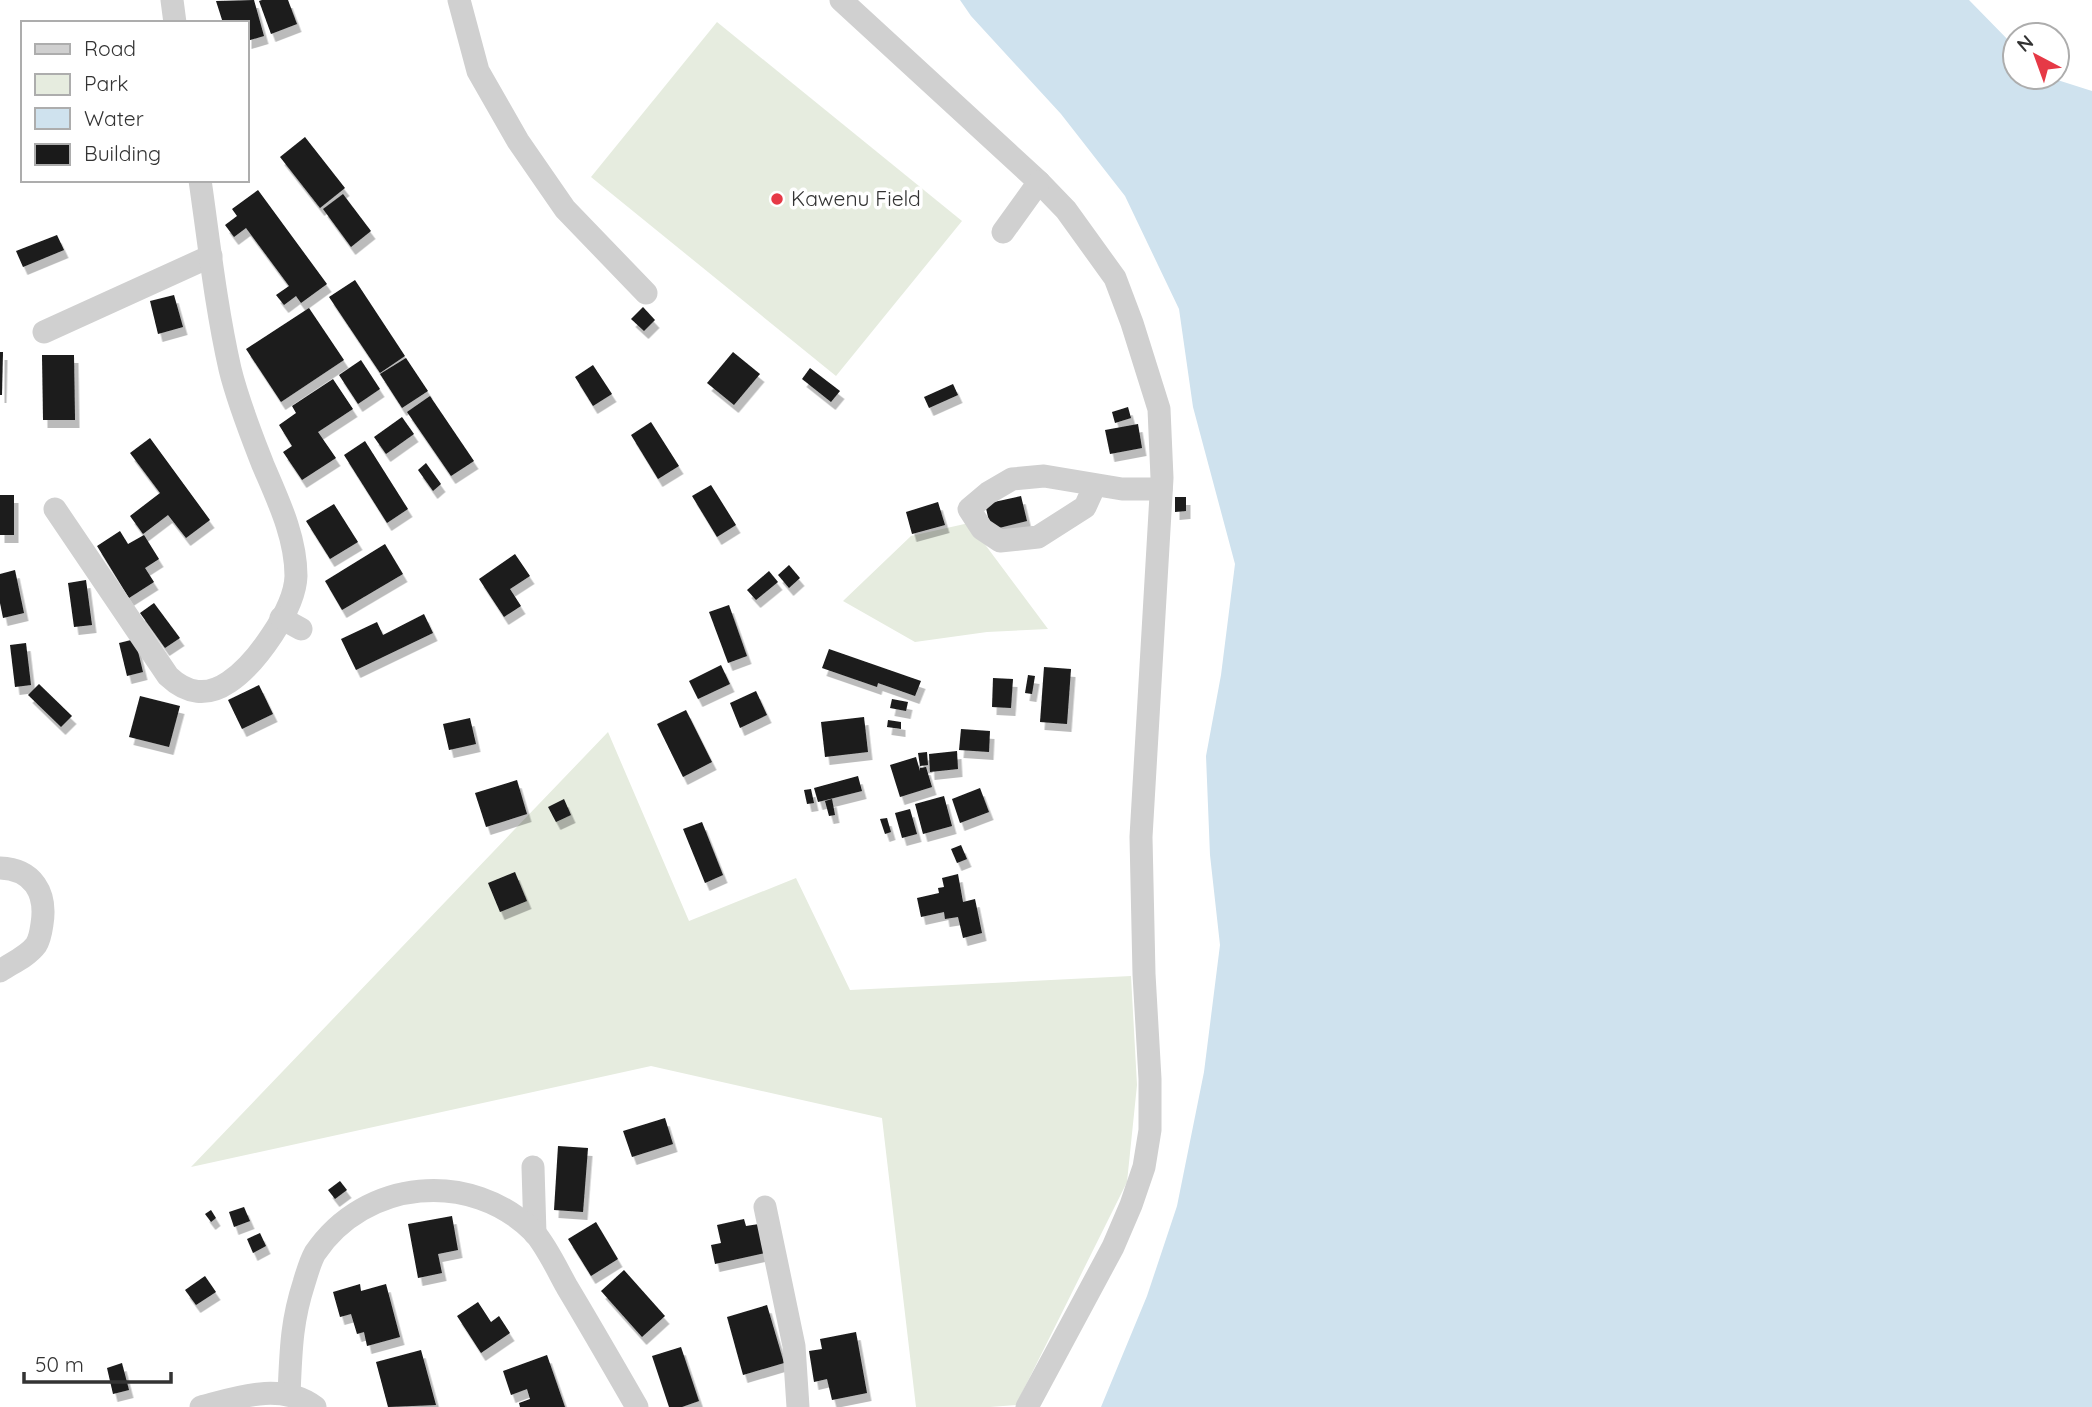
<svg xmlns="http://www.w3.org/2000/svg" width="2092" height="1407" font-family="Quicksand,sans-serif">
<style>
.green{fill:#e6ecdf}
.water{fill:#cfe2ee}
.building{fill:#1a1a1a;filter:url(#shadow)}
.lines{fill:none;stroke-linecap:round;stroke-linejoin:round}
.minor{stroke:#d0d0d0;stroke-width:23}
.poi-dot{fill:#e63946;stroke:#fff;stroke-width:2.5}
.labels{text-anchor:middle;stroke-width:7;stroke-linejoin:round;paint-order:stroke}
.poi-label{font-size:21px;fill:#333;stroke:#fff;text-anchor:start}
</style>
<defs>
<filter id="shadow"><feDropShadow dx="4.5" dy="8" stdDeviation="0" flood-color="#0004"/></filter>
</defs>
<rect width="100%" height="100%" fill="#fff"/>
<!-- green -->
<g class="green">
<polygon points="717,22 962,221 836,376 591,177"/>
<polygon points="969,523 1048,629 987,632 915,642 843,601 911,536"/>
<polygon points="608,732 689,921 796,878 850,990 1131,976 1137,1085 1127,1182 1016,1405 990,1407 916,1407 882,1118 651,1066 191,1167"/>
</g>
<!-- water -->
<polygon class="water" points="960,0 1969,0 2015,47 2015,77 2048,77 2092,91 2092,1407 1101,1407 1147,1296 1177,1206 1204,1072 1220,945 1210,855 1206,756 1221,675 1235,564 1193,407 1179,309 1125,196 1061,114 971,16"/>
<!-- building -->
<g class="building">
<polygon points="254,0 264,36 247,41 247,23 223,23 216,1"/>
<polygon points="262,0 288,0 297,24 271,34 259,1"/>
<polygon points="305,137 345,188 320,208 280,157"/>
<polygon points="258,190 327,284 301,303 296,296 284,305 276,295 289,286 246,228 234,237 225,225 237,216 232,209"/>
<polygon points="343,194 371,231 351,247 323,209"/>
<polygon points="57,235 64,250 23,267 16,251"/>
<polygon points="355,280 405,356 380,373 329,297"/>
<polygon points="174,295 183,327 158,334 150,301"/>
<polygon points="643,307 655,320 644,331 631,319"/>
<polygon points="309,308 344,360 281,402 246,349"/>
<polygon points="0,352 3,352 2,395 0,395"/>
<polygon points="733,352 760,374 734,405 707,383"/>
<polygon points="42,355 74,355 75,420 43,420"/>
<polygon points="406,358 428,391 402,408 380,374"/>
<polygon points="361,360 380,389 358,404 339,375"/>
<polygon points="593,365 612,394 593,406 575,377"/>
<polygon points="810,368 840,391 831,402 802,379"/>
<polygon points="333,379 353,409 318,432 336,458 302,480 283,452 292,446 279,425 296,413 292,406"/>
<polygon points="953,384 958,395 929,408 924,397"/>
<polygon points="430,396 474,461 451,476 407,412"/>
<polygon points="1128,407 1131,418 1115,423 1112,412"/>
<polygon points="402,417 414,434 386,454 374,437"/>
<polygon points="651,422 679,466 658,479 631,435"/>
<polygon points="1138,424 1142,448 1110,454 1105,430"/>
<polygon points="150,438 210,520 186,538 168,515 143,534 130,516 160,493 130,453"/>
<polygon points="365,441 408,509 387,523 344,455"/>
<polygon points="426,463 441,484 433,491 418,470"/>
<polygon points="711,485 736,525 717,537 692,496"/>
<rect x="0" y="495" width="14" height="40"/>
<polygon points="1021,496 1027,521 991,530 985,504"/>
<polygon points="1175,497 1186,497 1186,511 1175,512"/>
<polygon points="938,502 945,525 912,534 906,512"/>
<polygon points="334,504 358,542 330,559 306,521"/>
<polygon points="120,531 128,544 144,535 159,559 145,568 154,582 129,598 97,546"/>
<polygon points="385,544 403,574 342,610 325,581"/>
<polygon points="515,554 530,576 510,589 521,606 504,617 479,579"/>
<polygon points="789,565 800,578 789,588 778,575"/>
<polygon points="15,570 24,613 3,618 0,603 0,574"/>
<polygon points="769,571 778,582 756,600 747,590"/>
<polygon points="86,580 92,625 74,627 68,583"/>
<polygon points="154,603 180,638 165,648 140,613"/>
<polygon points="729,605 747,656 728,663 709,612"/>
<polygon points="424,614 433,633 356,670 341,639 377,622 383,635"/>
<polygon points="135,639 143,672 127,676 119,643"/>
<polygon points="26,643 31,685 15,687 10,645"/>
<polygon points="829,649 921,681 915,696 878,683 877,687 822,668"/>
<polygon points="721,665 730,684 698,699 689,681"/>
<polygon points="1044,667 1071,669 1067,724 1040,722"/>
<polygon points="1028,675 1035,676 1032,694 1025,693"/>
<polygon points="993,678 1013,679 1011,708 992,707"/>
<polygon points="39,684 72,716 61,727 28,695"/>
<polygon points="259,685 273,714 242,729 228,700"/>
<polygon points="756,691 767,715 740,728 730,703"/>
<polygon points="140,696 180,706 169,747 129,737"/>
<polygon points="892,699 908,702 906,711 890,708"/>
<polygon points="686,710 712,762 683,777 657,724"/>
<polygon points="864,717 868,752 825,757 821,722"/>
<polygon points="470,718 476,744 449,750 443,724"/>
<polygon points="888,720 901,722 901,729 887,727"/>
<polygon points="961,729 990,731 989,752 959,750"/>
<polygon points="957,751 958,769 930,772 929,754"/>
<polygon points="927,752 928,765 920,766 918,753"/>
<polygon points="916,757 920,771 920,768 926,767 932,787 900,797 890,765"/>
<polygon points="858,776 862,791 818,802 814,788"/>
<polygon points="517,780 527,814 486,827 475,793"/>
<polygon points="980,788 989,812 960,823 952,799"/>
<polygon points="811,789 814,803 807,804 804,790"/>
<polygon points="944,796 952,826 923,834 915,804"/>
<polygon points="564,799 571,815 556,822 548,807"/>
<polygon points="832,799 835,815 829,816 825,801"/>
<polygon points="910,809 917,834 902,838 895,813"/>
<polygon points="887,818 891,832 885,834 880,819"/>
<polygon points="702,822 723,875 705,883 683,829"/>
<polygon points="961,845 967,859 957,863 951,849"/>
<polygon points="515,872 527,901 500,912 488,883"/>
<polygon points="958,874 963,902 975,899 982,933 963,938 958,917 945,919 944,912 921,917 917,898 939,893 938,888 944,887 942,878"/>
<polygon points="665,1118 673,1144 632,1157 623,1131"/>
<polygon points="558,1146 588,1148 583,1212 554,1210"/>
<polygon points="340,1181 347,1190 335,1199 328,1190"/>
<polygon points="244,1207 250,1221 234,1227 229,1212"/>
<polygon points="211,1210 216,1218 211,1222 205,1214"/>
<polygon points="452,1216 458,1250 438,1254 442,1273 418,1278 408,1224"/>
<polygon points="744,1219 746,1226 759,1224 765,1253 715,1264 711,1245 721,1243 717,1225"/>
<polygon points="596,1222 618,1259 591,1276 568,1239"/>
<polygon points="260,1233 266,1246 253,1253 247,1239"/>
<polygon points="624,1270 665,1316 642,1337 601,1291"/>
<polygon points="205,1276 216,1292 196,1305 185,1290"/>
<polygon points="360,1284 361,1291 386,1284 400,1337 367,1346 364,1332 357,1334 351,1314 340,1317 333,1292"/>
<polygon points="478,1302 491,1322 499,1316 510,1333 481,1353 457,1316"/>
<polygon points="767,1305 784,1363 743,1375 727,1317"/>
<polygon points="856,1332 867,1393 832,1400 827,1379 814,1382 809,1351 822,1349 820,1339"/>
<polygon points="681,1347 699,1401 682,1407 669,1407 652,1356"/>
<polygon points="421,1350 436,1405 388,1407 376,1362"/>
<polygon points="547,1355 565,1407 520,1407 519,1403 530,1399 527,1389 511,1395 503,1371"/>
<polygon points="122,1363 129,1390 113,1394 107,1368"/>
</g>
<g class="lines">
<!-- minor -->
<g class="minor">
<polyline points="172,0 175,23"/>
<polyline points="459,0 478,71 518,141 565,209 646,293"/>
<polyline points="841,0 1039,182 1066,210 1115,278 1132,323 1159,409 1162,478 1141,837 1144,974 1150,1079 1150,1130 1144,1167 1131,1205 1113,1247 1027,1407"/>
<polyline points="1003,232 1039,182"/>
<polyline points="44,332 211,256"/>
<polyline points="1095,485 1085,507 1038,537 1000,541 982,529 969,509 988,493 1012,479 1044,476 1122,489 1161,489"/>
<path d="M55,509L168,676C187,694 207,697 229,682C256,664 295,609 296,576C296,537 278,500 263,465C251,434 238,402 230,369C216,307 209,243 200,180"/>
<polyline points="281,618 301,629"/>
<path d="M0,868C33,869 47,893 42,924C41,931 40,939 36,945C28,956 12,963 0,971"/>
<polyline points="533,1167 535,1234"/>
<polyline points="765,1207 794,1346 798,1407"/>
<path d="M289,1394C291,1352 291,1323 304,1283C307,1273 310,1262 315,1253C365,1179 471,1169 534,1232C547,1247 557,1269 567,1287C591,1327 614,1367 637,1407"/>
<path d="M201,1407C239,1397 281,1382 315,1407"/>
</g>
</g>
<!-- markers -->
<circle class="poi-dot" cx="777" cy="199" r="7"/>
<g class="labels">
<!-- poi labels -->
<g class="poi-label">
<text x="791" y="206">Kawenu Field</text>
</g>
</g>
<!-- legend -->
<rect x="21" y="21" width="228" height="161" fill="#ffffff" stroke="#adadad" stroke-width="2"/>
<rect x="35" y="44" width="35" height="10" fill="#d0d0d0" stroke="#adadad" stroke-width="2"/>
<text x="84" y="56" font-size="21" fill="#333333">Road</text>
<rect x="35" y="74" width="35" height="21" fill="#e6ecdf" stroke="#adadad" stroke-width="2"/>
<text x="84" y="91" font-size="21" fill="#333333">Park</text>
<rect x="35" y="108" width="35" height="21" fill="#cfe2ee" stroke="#adadad" stroke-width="2"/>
<text x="84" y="126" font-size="21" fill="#333333">Water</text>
<rect x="35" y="144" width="35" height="21" fill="#1a1a1a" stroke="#adadad" stroke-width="2"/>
<text x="84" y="161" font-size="21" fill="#333333">Building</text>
<!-- north arrow -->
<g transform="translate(2036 56) rotate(319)"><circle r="33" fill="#ffffff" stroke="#adadad" stroke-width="2"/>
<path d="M0-5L12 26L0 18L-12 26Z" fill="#e63946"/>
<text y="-10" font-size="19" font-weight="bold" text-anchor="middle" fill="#333333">N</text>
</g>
<!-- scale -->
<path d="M24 1372v10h147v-10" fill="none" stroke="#333333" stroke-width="3.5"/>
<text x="35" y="1372" font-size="21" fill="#333333" stroke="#ffffff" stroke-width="5" paint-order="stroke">50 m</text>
</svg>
